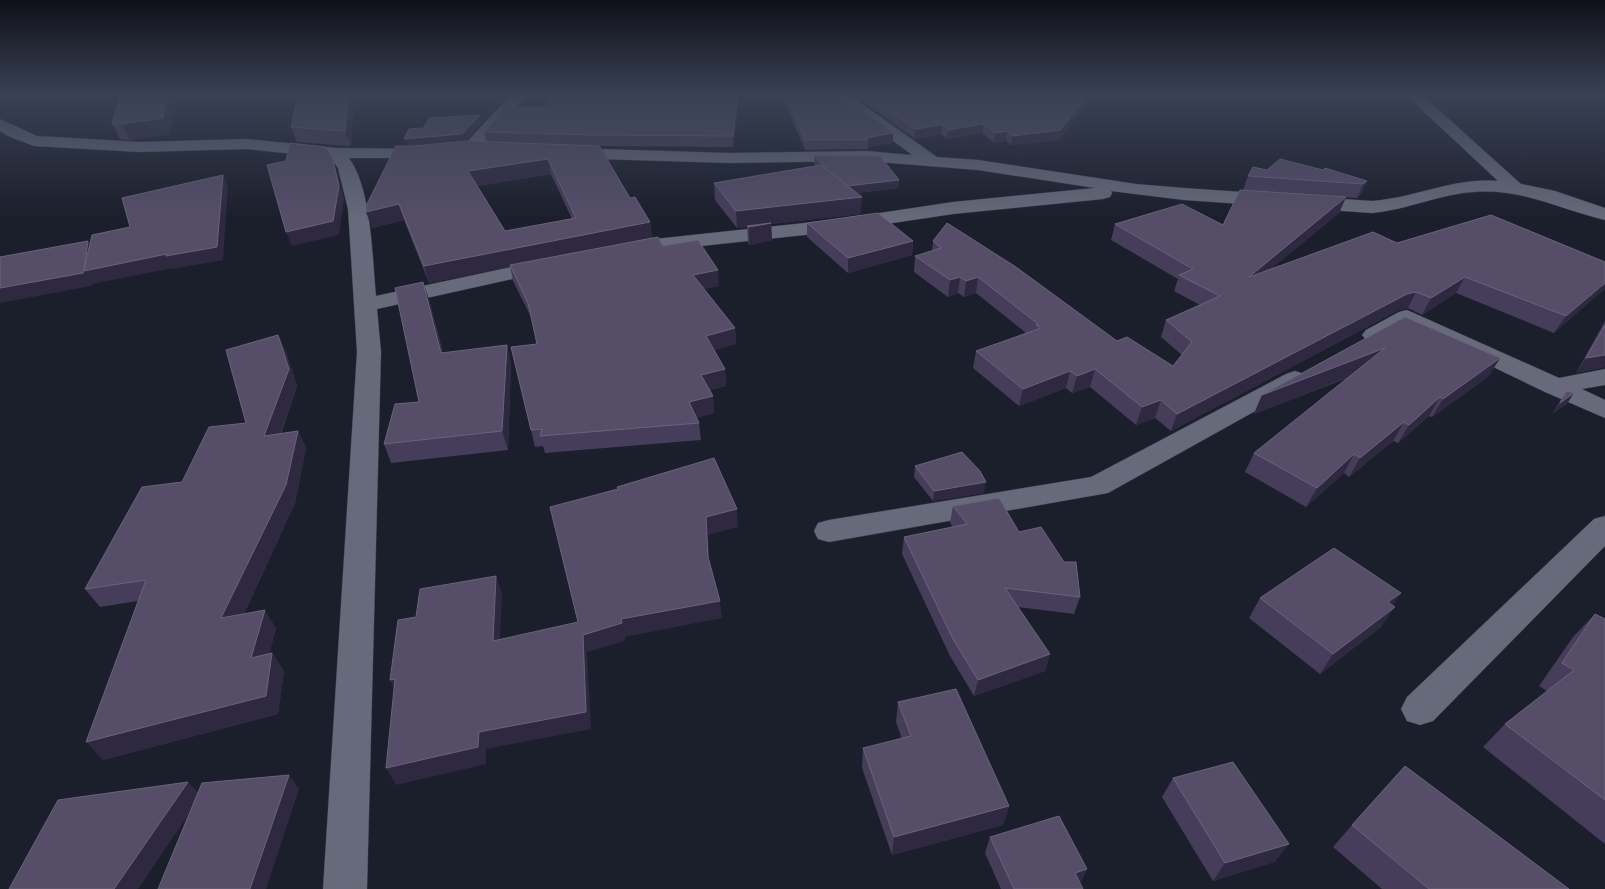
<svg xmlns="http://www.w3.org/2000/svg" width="1605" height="889" font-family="Cabin,sans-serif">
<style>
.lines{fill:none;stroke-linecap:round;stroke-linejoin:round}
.minor-casing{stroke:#383a45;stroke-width:1}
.minor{fill:#666a7b;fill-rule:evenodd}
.wall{fill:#463d5a;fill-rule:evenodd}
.shaded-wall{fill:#2e2941}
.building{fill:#564e69;stroke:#6a637c;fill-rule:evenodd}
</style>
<rect width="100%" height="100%" fill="#1b1e2b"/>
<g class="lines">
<!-- minor casing -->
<g class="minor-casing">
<g id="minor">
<polygon points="514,94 531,94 516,106 476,153 464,153 462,149 464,145 506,100"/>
<path d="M831,94H848L937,157L978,160L1136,184L1184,188L1372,201C1415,198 1454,177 1498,181L1405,94H1421L1521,184L1555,191L1605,208V220C1560,209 1521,188 1474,192C1439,194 1407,210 1372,213L1184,200L1111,191L1112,193L1110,197L1103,199L953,214L833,232L655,251L627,257L620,255L617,251L620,247L655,239L833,220L953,202L1095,188L978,170L866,161L729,163L567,158L561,157L558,153L561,149L567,148L729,153L866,151L912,155Z"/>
<path d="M0,119L37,136L140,142L246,139L336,148L435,149L438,153L435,157L429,158H349C372,190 372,257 376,296L548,259L555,261L559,265L555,269L548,271L377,309L381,352L367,889H323L357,352L348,209L338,168L331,158L246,149L140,152L34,146L8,136L0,131Z"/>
<path d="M1407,310L1559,378L1605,369V385L1582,389L1605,400V418L1545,392L1408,326C1394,334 1382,344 1366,340L1362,335L1366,330L1399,312Z"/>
<polygon points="1295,371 1304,374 1308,379 1304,384 1108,493 829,542 818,539 814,531 818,523 829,520 1091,477 1286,374"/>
<polygon points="1605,516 1605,546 1433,721 1420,725 1407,721 1401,709 1407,697 1594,519"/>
</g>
</g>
<!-- minor -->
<use href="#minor" class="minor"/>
</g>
<!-- wall -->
<g class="wall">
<polygon points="121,94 176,94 170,134 130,140 120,139 112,124"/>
<polygon points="354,94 351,146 297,142 291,127"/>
<polygon points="781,94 840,94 893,133 893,143 868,147 868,149 805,150"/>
<polygon points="852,94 1093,94 1092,97 1059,140 1011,145 1006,141 994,143 982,133 947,139 941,134 915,139"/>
<path d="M739,100L733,147L600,146L630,198L650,222L652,238L611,246H663L719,286L704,289L735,328L736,344L714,350L725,369L726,386L709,390L713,396L714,413L696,418L699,423L701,440L545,453L543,446L535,447L531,430L537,344L531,317L513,281L510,266L429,283L404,220L372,228L407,146L404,139L424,128L482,123L465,141L487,142L484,132L546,107ZM551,174L572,219L505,231L477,186Z"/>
<polygon points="815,155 899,188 857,193 861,214 771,224 772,240 749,245 748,243 747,227 737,228 715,200 714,183 816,166 814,164"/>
<polygon points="1267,170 1323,170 1367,181 1361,194 1357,198 1243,190 1248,176"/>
<polygon points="1346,197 1339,213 1272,268 1397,243 1605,262 1554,333 1456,293 1422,315 1408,308 1399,310 1171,431 1155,418 1136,425 1090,387 1072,393 1066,388 1019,406 973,368 976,351 1026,333 976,293 964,297 958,293 948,297 914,272 915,256 932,251 933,241 1117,341 1173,366 1182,355 1161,337 1166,320 1200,305 1174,291 1178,279 1111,240 1115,224 1223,225"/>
<polygon points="807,223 913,241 912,255 848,273 807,237"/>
<polygon points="429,299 443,353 507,345 511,364 508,450 391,463 384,444 419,402"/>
<polygon points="1405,317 1500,358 1489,376 1432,417 1429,416 1398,443 1393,441 1349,477 1344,473 1306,507 1245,472 1254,453 1350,377 1254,414 1262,395"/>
<polygon points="1605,321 1605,367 1576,373"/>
<polygon points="278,335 286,352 297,386 281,434 298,431 306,448 295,503 244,614 276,628 269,654 272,653 284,671 278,714 103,760 138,601 100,607 85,589 182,482 246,423"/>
<polygon points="1567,391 1567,404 1553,413 1560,401"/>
<polygon points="915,466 984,493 933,501 914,477"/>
<polygon points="953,506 1019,532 1080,597 1074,614 1018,607 1050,654 1045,671 974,696 950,656 902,554 904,537 953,527 950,523"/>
<polygon points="1260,598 1392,605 1381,627 1320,674 1249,618"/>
<polygon points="1595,614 1605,619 1605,844 1483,747 1505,724 1547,691 1539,686 1573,637"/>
<polygon points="898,702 1009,806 1003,825 892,855 862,768 863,748 902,739 896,722"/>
<polygon points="1173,778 1289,844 1274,862 1213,881 1162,797"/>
<polygon points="1352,825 1569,889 1382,889 1333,847"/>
<polygon points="990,837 1087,869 1080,884 1083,889 1001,889 985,853"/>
</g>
<!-- shaded-wall -->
<g class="shaded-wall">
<polygon points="167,94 176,94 170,134 130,140 122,124"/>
<polygon points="348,94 354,94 351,146 345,131"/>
<polygon points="738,94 739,94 739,100 733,147 733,136"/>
<polygon points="1089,94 1093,94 1092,97 1059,140 1011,145 1012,136"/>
<polygon points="480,115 482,123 464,142 407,147 404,139"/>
<polygon points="983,124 982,133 947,139 948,130"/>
<polygon points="942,125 941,134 915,139 915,129"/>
<polygon points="1007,131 1006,141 994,143 996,133"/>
<polygon points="893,133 893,143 868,147 868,140 866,138"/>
<polygon points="332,156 336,169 344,199 339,235 292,246 286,232"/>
<polygon points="548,159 551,174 472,187 468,171"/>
<polygon points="223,175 228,187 223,260 173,269 173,268 92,284 91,286 0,303 0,288 84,270 88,241 96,253"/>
<polygon points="899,180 899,188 841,195 842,187"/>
<polygon points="1367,181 1361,194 1357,198 1363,184"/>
<polygon points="862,197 861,214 771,224 772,240 749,245 749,227 747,226 747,227 737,228 736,211"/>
<polygon points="1346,197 1339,213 1242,293 1249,277"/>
<polygon points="399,204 404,220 372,228 366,212"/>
<polygon points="650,222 652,238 429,283 424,266"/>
<polygon points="913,241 912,255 848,273 848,258"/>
<polygon points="718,270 719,286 695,291 693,275"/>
<polygon points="960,277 958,293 948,297 950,280"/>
<polygon points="978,277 976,293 964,297 966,281"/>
<polygon points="1465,277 1456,293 1422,315 1431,298"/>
<polygon points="423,282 429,299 447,372 441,353"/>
<polygon points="1605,283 1605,289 1554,333 1566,316"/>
<polygon points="1416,292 1408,308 1399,310 1171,431 1177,414 1407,294"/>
<polygon points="735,328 736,344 707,352 706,336"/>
<polygon points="278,335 286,352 297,386 273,454 264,436"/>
<polygon points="507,345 511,364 508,450 502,431"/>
<polygon points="1385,348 1376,366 1254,414 1262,395"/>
<polygon points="1605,355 1605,367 1576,373 1586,358"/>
<polygon points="1500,358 1489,376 1432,417 1443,399"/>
<polygon points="725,369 726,386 702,391 701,375"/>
<polygon points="1095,369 1090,387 1072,393 1077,376"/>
<polygon points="1070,371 1066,388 1019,406 1023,389"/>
<polygon points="1574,393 1567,404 1553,413 1560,403"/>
<polygon points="713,396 714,413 691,419 689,402"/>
<polygon points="1440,397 1429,416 1398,443 1409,425"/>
<polygon points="1161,400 1155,418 1136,425 1142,407"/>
<polygon points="1404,422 1393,441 1349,477 1360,458"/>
<polygon points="298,431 306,448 295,503 234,635 221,618"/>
<polygon points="1354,454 1344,473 1306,507 1317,488"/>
<polygon points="986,482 984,493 933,501 934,491"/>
<polygon points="737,509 738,527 708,535 710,574 708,557 706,517"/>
<polygon points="496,576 502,594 499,659 493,641"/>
<polygon points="1401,593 1387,613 1395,607 1381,627 1320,674 1333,654 1388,602"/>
<polygon points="720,601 722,618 625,637 625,641 587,652 591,729 486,749 486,764 396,785 386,768 479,732 583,635 621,619"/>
<polygon points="265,610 276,628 263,676 251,658"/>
<polygon points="272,653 284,671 278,714 103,760 86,742"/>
<polygon points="1050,654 1045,671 974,696 978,680"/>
<polygon points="395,679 399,697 390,680"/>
<polygon points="289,775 299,789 266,889 250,889"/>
<polygon points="188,782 201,796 138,889 114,889"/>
<polygon points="1009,806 1003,825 892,855 894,837"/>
<polygon points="1289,844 1274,862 1213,881 1225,863"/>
<polygon points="1087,869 1080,884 1075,873"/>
</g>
<!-- building -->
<g class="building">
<polygon points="121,94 167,94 163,118 122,124 112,124"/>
<polygon points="298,94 348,94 345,131 291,127"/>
<polygon points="551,94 738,94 733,136 592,135 484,132 506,107 546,107"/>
<polygon points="785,94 840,94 893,133 866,138 868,140 805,140"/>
<polygon points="865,94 1089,94 1060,130 1012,136 1007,131 996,133 983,124 948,130 942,125 915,129"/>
<polygon points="480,115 462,134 404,139 409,129 424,128 429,118"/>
<path d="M466,141L599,146L630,198L635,197L650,222L424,266L399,204L366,212V206L396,146H415ZM548,159L576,218L505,231L468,171Z"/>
<polygon points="290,143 325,147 332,156 339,186 333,221 286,232 267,165 286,161"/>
<polygon points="815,155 880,156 899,180 847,186 827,170"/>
<polygon points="1280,159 1323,170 1325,168 1367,181 1363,184 1248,176 1253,167 1267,170"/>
<polygon points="821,165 862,197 736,211 714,183"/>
<polygon points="223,175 217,247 166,256 167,254 84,271 83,273 0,288 0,257 88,241 84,270 92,235 130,227 122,198"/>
<polygon points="1240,190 1346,197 1249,277 1373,232 1397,243 1491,215 1605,262 1605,283 1566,316 1465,277 1431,298 1416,292 1407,294 1177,414 1161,400 1142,407 1095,369 1077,376 1070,371 1023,389 976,351 1041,328 1036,325 1038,324 978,277 966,281 960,277 950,280 915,256 941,248 933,241 947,223 1016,267 1117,341 1127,337 1173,366 1192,342 1166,320 1220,296 1179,275 1193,269 1115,224 1182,204 1223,225"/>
<polygon points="878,213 913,241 848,258 807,223"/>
<polygon points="771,223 749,227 747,226"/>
<polygon points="658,237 663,246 698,240 718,270 693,275 735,328 706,336 725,369 701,375 713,396 689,402 699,423 540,436 542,429 531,430 511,347 537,344 528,303 510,265"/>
<polygon points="423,282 441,353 507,345 502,431 384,444 395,404 419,402 395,288"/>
<polygon points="1405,317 1500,358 1443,399 1440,397 1409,425 1404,422 1360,458 1354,454 1317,488 1254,453 1385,348 1262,395"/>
<polygon points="1605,325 1605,355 1586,358"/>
<polygon points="278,335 289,369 264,436 298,431 286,485 221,618 265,610 251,658 272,653 266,696 86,742 146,580 85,589 142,487 182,482 209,427 246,423 226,350"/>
<polygon points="1567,391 1574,393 1560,403"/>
<polygon points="962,452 980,471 986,482 934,491 915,466"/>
<polygon points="714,458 737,509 706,517 708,557 720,601 621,619 622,623 583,635 586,712 479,732 478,747 386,768 395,679 390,680 398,620 416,617 420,589 496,576 493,641 578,622 550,507 618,489 617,487"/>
<polygon points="999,498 1019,532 1041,527 1064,562 1076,562 1080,597 1005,588 1050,654 978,680 953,639 904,537 967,524 953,506"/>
<polygon points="1334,548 1401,593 1388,602 1395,607 1333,654 1260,598"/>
<polygon points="1595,614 1605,619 1605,800 1505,724 1574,670 1562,663"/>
<polygon points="956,689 1009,806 894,837 863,748 911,736 898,702"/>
<polygon points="1233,762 1289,844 1225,863 1173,778"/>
<polygon points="1405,766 1569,889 1429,889 1352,825"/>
<polygon points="289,775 250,889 158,889 202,783"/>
<polygon points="188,782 114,889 9,889 58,800"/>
<polygon points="1059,816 1087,869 1075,873 1083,889 1014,889 990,837"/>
</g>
<!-- sky -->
<linearGradient id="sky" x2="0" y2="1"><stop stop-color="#0f1018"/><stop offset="0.43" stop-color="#394155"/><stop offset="1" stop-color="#394155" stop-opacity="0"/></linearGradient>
<rect width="1605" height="219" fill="url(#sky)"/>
</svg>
